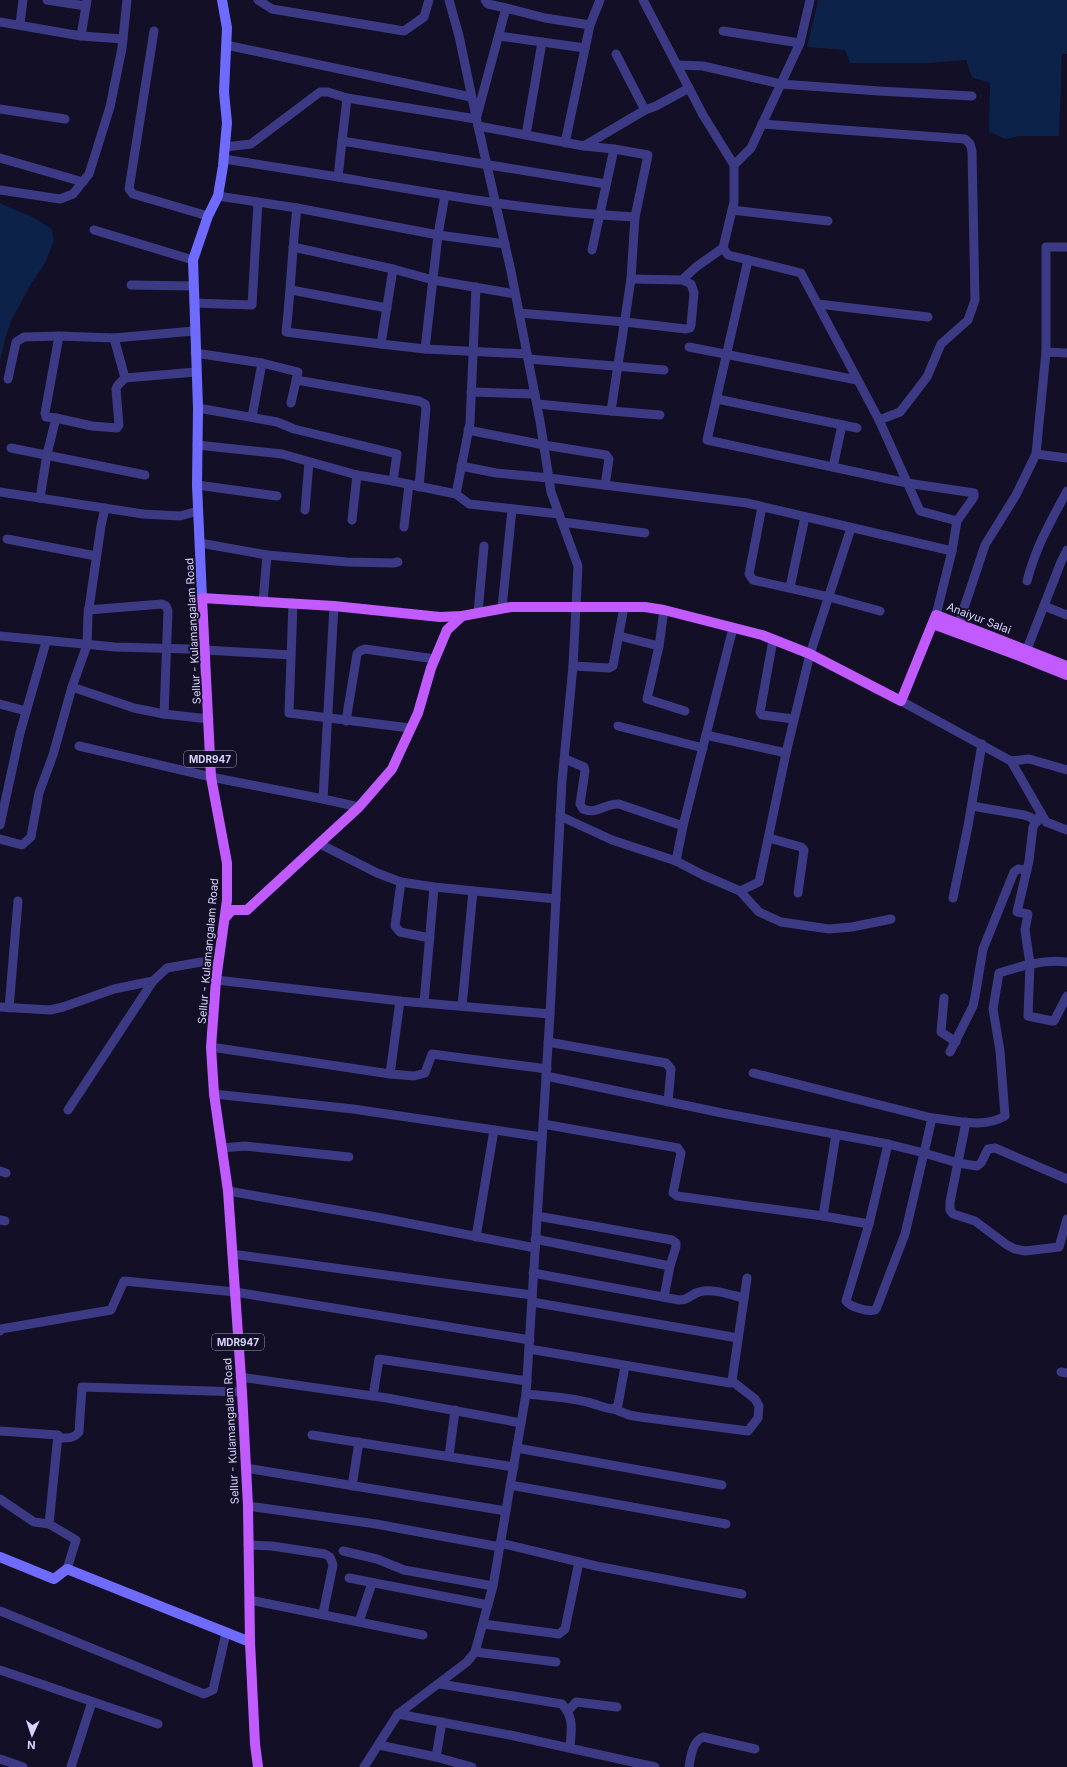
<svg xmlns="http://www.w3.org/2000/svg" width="1067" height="1767" font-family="Inter,sans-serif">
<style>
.water{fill:#0c2248}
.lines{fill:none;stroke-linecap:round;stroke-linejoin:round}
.street{stroke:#3d3a85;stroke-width:9}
.secondary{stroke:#6f6bff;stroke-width:10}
.primary{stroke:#c25bff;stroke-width:10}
.labels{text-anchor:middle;stroke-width:4;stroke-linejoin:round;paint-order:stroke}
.shield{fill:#130f26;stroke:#9e99be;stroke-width:1}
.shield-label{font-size:10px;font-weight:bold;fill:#d9d4ff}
.street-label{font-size:11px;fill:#d9d4ff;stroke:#130f26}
</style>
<rect width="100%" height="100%" fill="#130f26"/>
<!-- water -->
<g class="water">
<polygon points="818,0 1067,0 1067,54 1062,54 1059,136 1019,136 1006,139 989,132 990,83 972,77 966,60 929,63 850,63 845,50 807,47"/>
<polygon points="0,203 34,218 52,229 54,241 45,263 31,284 11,321 6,336 0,362"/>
</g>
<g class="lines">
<!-- street -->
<g class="street">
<polyline points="47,0 86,6"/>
<polyline points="258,0 272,9 404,31 424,17 429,0"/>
<polyline points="643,0 703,115 734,165 734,202 723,248 728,255 801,273 879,420 920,511 957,521 952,551 936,615"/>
<polyline points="506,8 545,18 590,25"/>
<polyline points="0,22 81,36 87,0"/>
<polyline points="20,24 23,0"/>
<polyline points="154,31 129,189 133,194 208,216"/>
<polyline points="723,31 800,43"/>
<polyline points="81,36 123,39"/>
<polyline points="499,36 585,48"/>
<polyline points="226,45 471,97"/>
<polyline points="616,54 645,110"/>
<polyline points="677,65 703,66 781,84 879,91 972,96"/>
<polyline points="0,109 65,119"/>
<polyline points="762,124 965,139 970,144 972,151 975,300 968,320 941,344 927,377 900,412 879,420"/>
<polyline points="478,126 584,146 614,149 592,250"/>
<polyline points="526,135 542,42"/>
<polyline points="342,141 347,98"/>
<polyline points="565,143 590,25 600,0"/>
<polyline points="584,146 645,110 656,106 689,88"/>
<polyline points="225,147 251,144 320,92 328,92 347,98 476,119 506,8 488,4 485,0"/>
<polyline points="0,158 83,182"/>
<polyline points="224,159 338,177"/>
<polyline points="734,165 751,148 800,43 810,0"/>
<path d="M606,184L342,141L338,177C437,194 535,212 635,217"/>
<polyline points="0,190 60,199 73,194 89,174 110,107 122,48 127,0"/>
<path d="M218,196L297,208C292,249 291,290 286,332L381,344L393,269L433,280L515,294"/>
<polyline points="297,208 438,235 505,244"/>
<polyline points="732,210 828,221"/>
<polyline points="94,230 193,260"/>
<polyline points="293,247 393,269"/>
<polyline points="748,260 707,440 907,483 974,493 974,497 957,521"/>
<polyline points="631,279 682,280 696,267 723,248"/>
<polyline points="131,285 194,286"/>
<polyline points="291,290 387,308"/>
<polyline points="194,303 252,305 258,202"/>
<polyline points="818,304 928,317"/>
<polyline points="519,313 625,322 686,329 690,328 691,325 694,293 691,284 682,280"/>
<polyline points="114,338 125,378 196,372"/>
<polyline points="381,344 425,349 527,354"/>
<polyline points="689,347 857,380"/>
<polyline points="425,349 438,235 445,195"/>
<polyline points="1046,352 1046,247 1067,247"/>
<polyline points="195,353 262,363 298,372 291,403"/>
<polyline points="528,359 664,370"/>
<polyline points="8,379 16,342 24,337 59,336 114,338 194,331"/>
<polyline points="296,380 419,401 425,404 426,408 419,487"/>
<polyline points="471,392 535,394"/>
<polyline points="717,399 857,428"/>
<polyline points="537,404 611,411 631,279 635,217 648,155 614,149"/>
<polyline points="198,408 277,422 294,429 397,454 393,481 456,494 469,504 559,514"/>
<polyline points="611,411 660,415"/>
<polyline points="252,417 262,363"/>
<polyline points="56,418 46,417 45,413 59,336"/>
<polyline points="468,430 544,445 606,455 609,459 605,485"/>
<polyline points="197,445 282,454 357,475 393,481"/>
<polyline points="11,448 145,475"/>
<polyline points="1036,454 1067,458"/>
<polyline points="461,466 496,473 549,478 747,503 952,551"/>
<polyline points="833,467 842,425"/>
<polyline points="197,485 277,496"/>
<polyline points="0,492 143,514 180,516 198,511"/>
<polyline points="456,494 470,423 476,287"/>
<polyline points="40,498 47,454 56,418 92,426 117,428 119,425 116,389 118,385 125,378"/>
<polyline points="762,507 749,574 753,580 829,597 880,611"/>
<polyline points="305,510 309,462"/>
<polyline points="352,520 357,475"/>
<polyline points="562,522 645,533"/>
<polyline points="404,527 409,485"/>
<polyline points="7,539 96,556"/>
<polyline points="200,543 267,555"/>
<path d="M1027,581C1036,546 1050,523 1067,491"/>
<polyline points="790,587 805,517"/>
<polyline points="263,602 267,555 347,562 393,563 398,562"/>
<polyline points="293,603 289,713 410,728"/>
<polyline points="1044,606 1067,615"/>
<polyline points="502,608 512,509"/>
<polyline points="88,610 162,604 166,606 168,611 164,714"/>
<polyline points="664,610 659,646 647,699 685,711"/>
<polyline points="478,613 484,546"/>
<polyline points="959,623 985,545 1016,495 1036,454 1046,352 1067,353"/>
<polyline points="0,636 115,647 188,649"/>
<polyline points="619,636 659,646"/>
<polyline points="773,640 760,712 762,715 794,719"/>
<polyline points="1027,649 1061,562 1067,550"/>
<polyline points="205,650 291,655"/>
<polyline points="573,666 609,668 613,666 624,607"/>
<polyline points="72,687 134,708 164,714 209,719"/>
<polyline points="901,701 1011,761 1046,822 1067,830"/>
<polyline points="0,704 26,711"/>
<polyline points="346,721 357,654 360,651 365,649 435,659"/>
<polyline points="618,726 703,748"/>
<polyline points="706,735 786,753"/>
<polyline points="79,746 211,777 323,799 359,807"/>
<path d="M565,759L584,767L585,771L580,804L583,809C597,815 605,803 619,804L683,826"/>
<polyline points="1011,761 1029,759 1067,770"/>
<polyline points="323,799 334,606"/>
<polyline points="972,806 1024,815 1030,817 1037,822"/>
<polyline points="1041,813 1033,827 1029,861 1017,912 1028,914 1025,930 1030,964 1028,1016 1052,1021 1054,1021 1067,996"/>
<polyline points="560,816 612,840 676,861 703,875 740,891 759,912 781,922 829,929 852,927 891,919"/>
<polyline points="0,825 20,733 46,642"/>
<polyline points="769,838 801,847 804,850 798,893"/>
<polyline points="0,839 22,845 31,837 39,793 53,755 72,687 87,645 88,615 101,526 105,508"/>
<polyline points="320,844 377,873 401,882 434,887 556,899"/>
<polyline points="676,861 683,826 733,628"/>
<polyline points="401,882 395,926 400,932 430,938"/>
<polyline points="740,891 759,882 786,753 810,654 851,528"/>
<polyline points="953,898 968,826 982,744"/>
<polyline points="216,980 400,1001 550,1014 562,781 573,666 578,566 551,492 540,421 511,271 478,126 459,36 449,0"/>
<polyline points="944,998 941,1032 956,1042"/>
<polyline points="424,1003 434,887"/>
<polyline points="462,1006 473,891"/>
<polyline points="0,1007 50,1010 63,1007 114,989 153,981 167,968 201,962 218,965"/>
<polyline points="9,1008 18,901"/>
<polyline points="548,1042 666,1063 671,1069 668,1102"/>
<polyline points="211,1047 390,1074 400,1001"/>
<polyline points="950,1052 973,1006 975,997 983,949 1014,872 1018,869 1027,870"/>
<polyline points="753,1073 932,1118"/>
<polyline points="390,1074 414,1076 425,1073 432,1054 547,1069"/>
<path d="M546,1076L722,1113L888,1144L924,1153L932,1118C956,1120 983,1129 1005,1116L1000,1051L993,1009L999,973C1021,966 1044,959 1067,962"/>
<polyline points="214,1094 353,1109 542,1137"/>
<polyline points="68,1110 153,981"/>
<polyline points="966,1122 950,1202 950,1210 953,1214 975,1221 1007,1245 1015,1249 1025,1251 1059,1247 1067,1219"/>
<polyline points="543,1124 678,1148 681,1153 673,1193 677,1196 823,1216 869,1224"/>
<path d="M888,1144L869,1224L846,1301C850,1307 868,1312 875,1310L877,1307L905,1234L924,1153L958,1163L977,1166L981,1163L988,1149L995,1148L1067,1179"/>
<polyline points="222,1148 245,1146 349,1157"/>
<polyline points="0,1171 6,1173"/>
<polyline points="228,1191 382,1218 535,1248"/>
<polyline points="537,1216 672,1240 676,1243 676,1247 670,1266"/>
<polyline points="823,1216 836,1134"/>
<polyline points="0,1220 5,1221"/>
<polyline points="476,1237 494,1130"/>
<polyline points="535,1239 670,1266 664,1297"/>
<polyline points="232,1254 532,1295"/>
<path d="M533,1273L679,1300C690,1300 690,1294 699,1292C713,1288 730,1295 744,1298"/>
<polyline points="532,1302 738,1338"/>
<polyline points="0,1331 1,1329 111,1310 124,1281 235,1292 530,1340"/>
<polyline points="529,1349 730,1383 732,1381 747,1278"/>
<polyline points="1061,1372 1067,1373"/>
<polyline points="240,1377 387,1398 521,1423"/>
<path d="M526,1394C546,1396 567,1397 587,1402C596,1404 605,1409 614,1409L618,1405L625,1366"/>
<polyline points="373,1396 379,1359 527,1381"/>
<polyline points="614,1409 629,1415 640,1417 748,1431 758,1418 759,1406 755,1399 732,1381"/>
<polyline points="0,1431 58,1435 49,1524 76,1540 67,1569"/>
<polyline points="312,1435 514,1467"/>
<path d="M58,1438C66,1438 74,1439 79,1432L82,1387L242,1392"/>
<polyline points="517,1448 722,1485"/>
<polyline points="449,1456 455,1410"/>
<polyline points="246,1468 506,1511"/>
<polyline points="510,1485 726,1524"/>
<polyline points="352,1486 359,1442"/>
<polyline points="0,1499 34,1522 49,1524"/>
<polyline points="248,1506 376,1524 500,1547"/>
<polyline points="500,1543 596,1566 742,1594"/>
<polyline points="248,1545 272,1546 325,1554 330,1557 333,1565 323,1614"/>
<polyline points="343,1551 377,1559 404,1570 493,1586"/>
<polyline points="349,1578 488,1605"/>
<polyline points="250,1600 423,1635"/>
<polyline points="0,1611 204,1694 213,1690 226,1633"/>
<polyline points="359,1622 372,1583"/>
<polyline points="483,1624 559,1634 565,1629 579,1562"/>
<polyline points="475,1652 556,1662"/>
<polyline points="0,1670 158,1724"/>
<path d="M440,1684L562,1704C575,1719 571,1730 570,1748"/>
<polyline points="568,1711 576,1702 617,1707"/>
<polyline points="398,1714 510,1735 655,1767"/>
<polyline points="379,1745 436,1757 472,1767"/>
<polyline points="436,1757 442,1722"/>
<polyline points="0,1759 23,1767"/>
<polyline points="71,1767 92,1702"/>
<polyline points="364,1767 398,1714 467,1662 475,1652 493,1586 526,1394 550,1014"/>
<path d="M689,1767C691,1756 692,1742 703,1737L755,1749"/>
</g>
<!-- secondary -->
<g class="secondary">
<polyline points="202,598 197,485 198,408 193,260 208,216 218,196 223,166 227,123 224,92 227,28 222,0"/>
<polyline points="0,1557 54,1579 67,1569 250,1642"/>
</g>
<!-- primary -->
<g class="primary">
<polyline points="933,624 1017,655 1067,675"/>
<polyline points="225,918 232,910 247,910 359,807 392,769 418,713 431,668 447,630 462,616"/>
<polyline points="258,1767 255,1744 250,1642 248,1506 242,1392 228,1191 214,1094 211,1047 216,980 227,900 227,863 211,777 202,598 334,606 440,617 462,616 511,607 645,607 664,610 762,635 810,654 901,701 936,615 1067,666"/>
</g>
</g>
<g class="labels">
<!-- shield labels -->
<g class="shield">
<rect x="184" y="751" width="52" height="16" rx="3"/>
<rect x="212" y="1334" width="52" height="16" rx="3"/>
</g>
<g class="shield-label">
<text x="210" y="763">MDR947</text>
<text x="238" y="1346">MDR947</text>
</g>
<!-- street labels -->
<g class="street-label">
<text transform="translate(979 618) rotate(21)" y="4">Anaiyur Salai</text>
<text transform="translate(193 631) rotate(-93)" y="4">Sellur - Kulamangalam Road</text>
<text transform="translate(208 951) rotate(-85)" y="4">Sellur - Kulamangalam Road</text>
<text transform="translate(231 1431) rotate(-93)" y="4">Sellur - Kulamangalam Road</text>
</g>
</g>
<!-- north arrow -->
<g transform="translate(32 1735) rotate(183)" stroke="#130f26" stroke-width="3" paint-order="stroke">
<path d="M0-3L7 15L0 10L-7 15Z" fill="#d9d4ff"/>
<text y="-6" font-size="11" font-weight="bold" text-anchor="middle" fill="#d9d4ff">N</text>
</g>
</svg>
